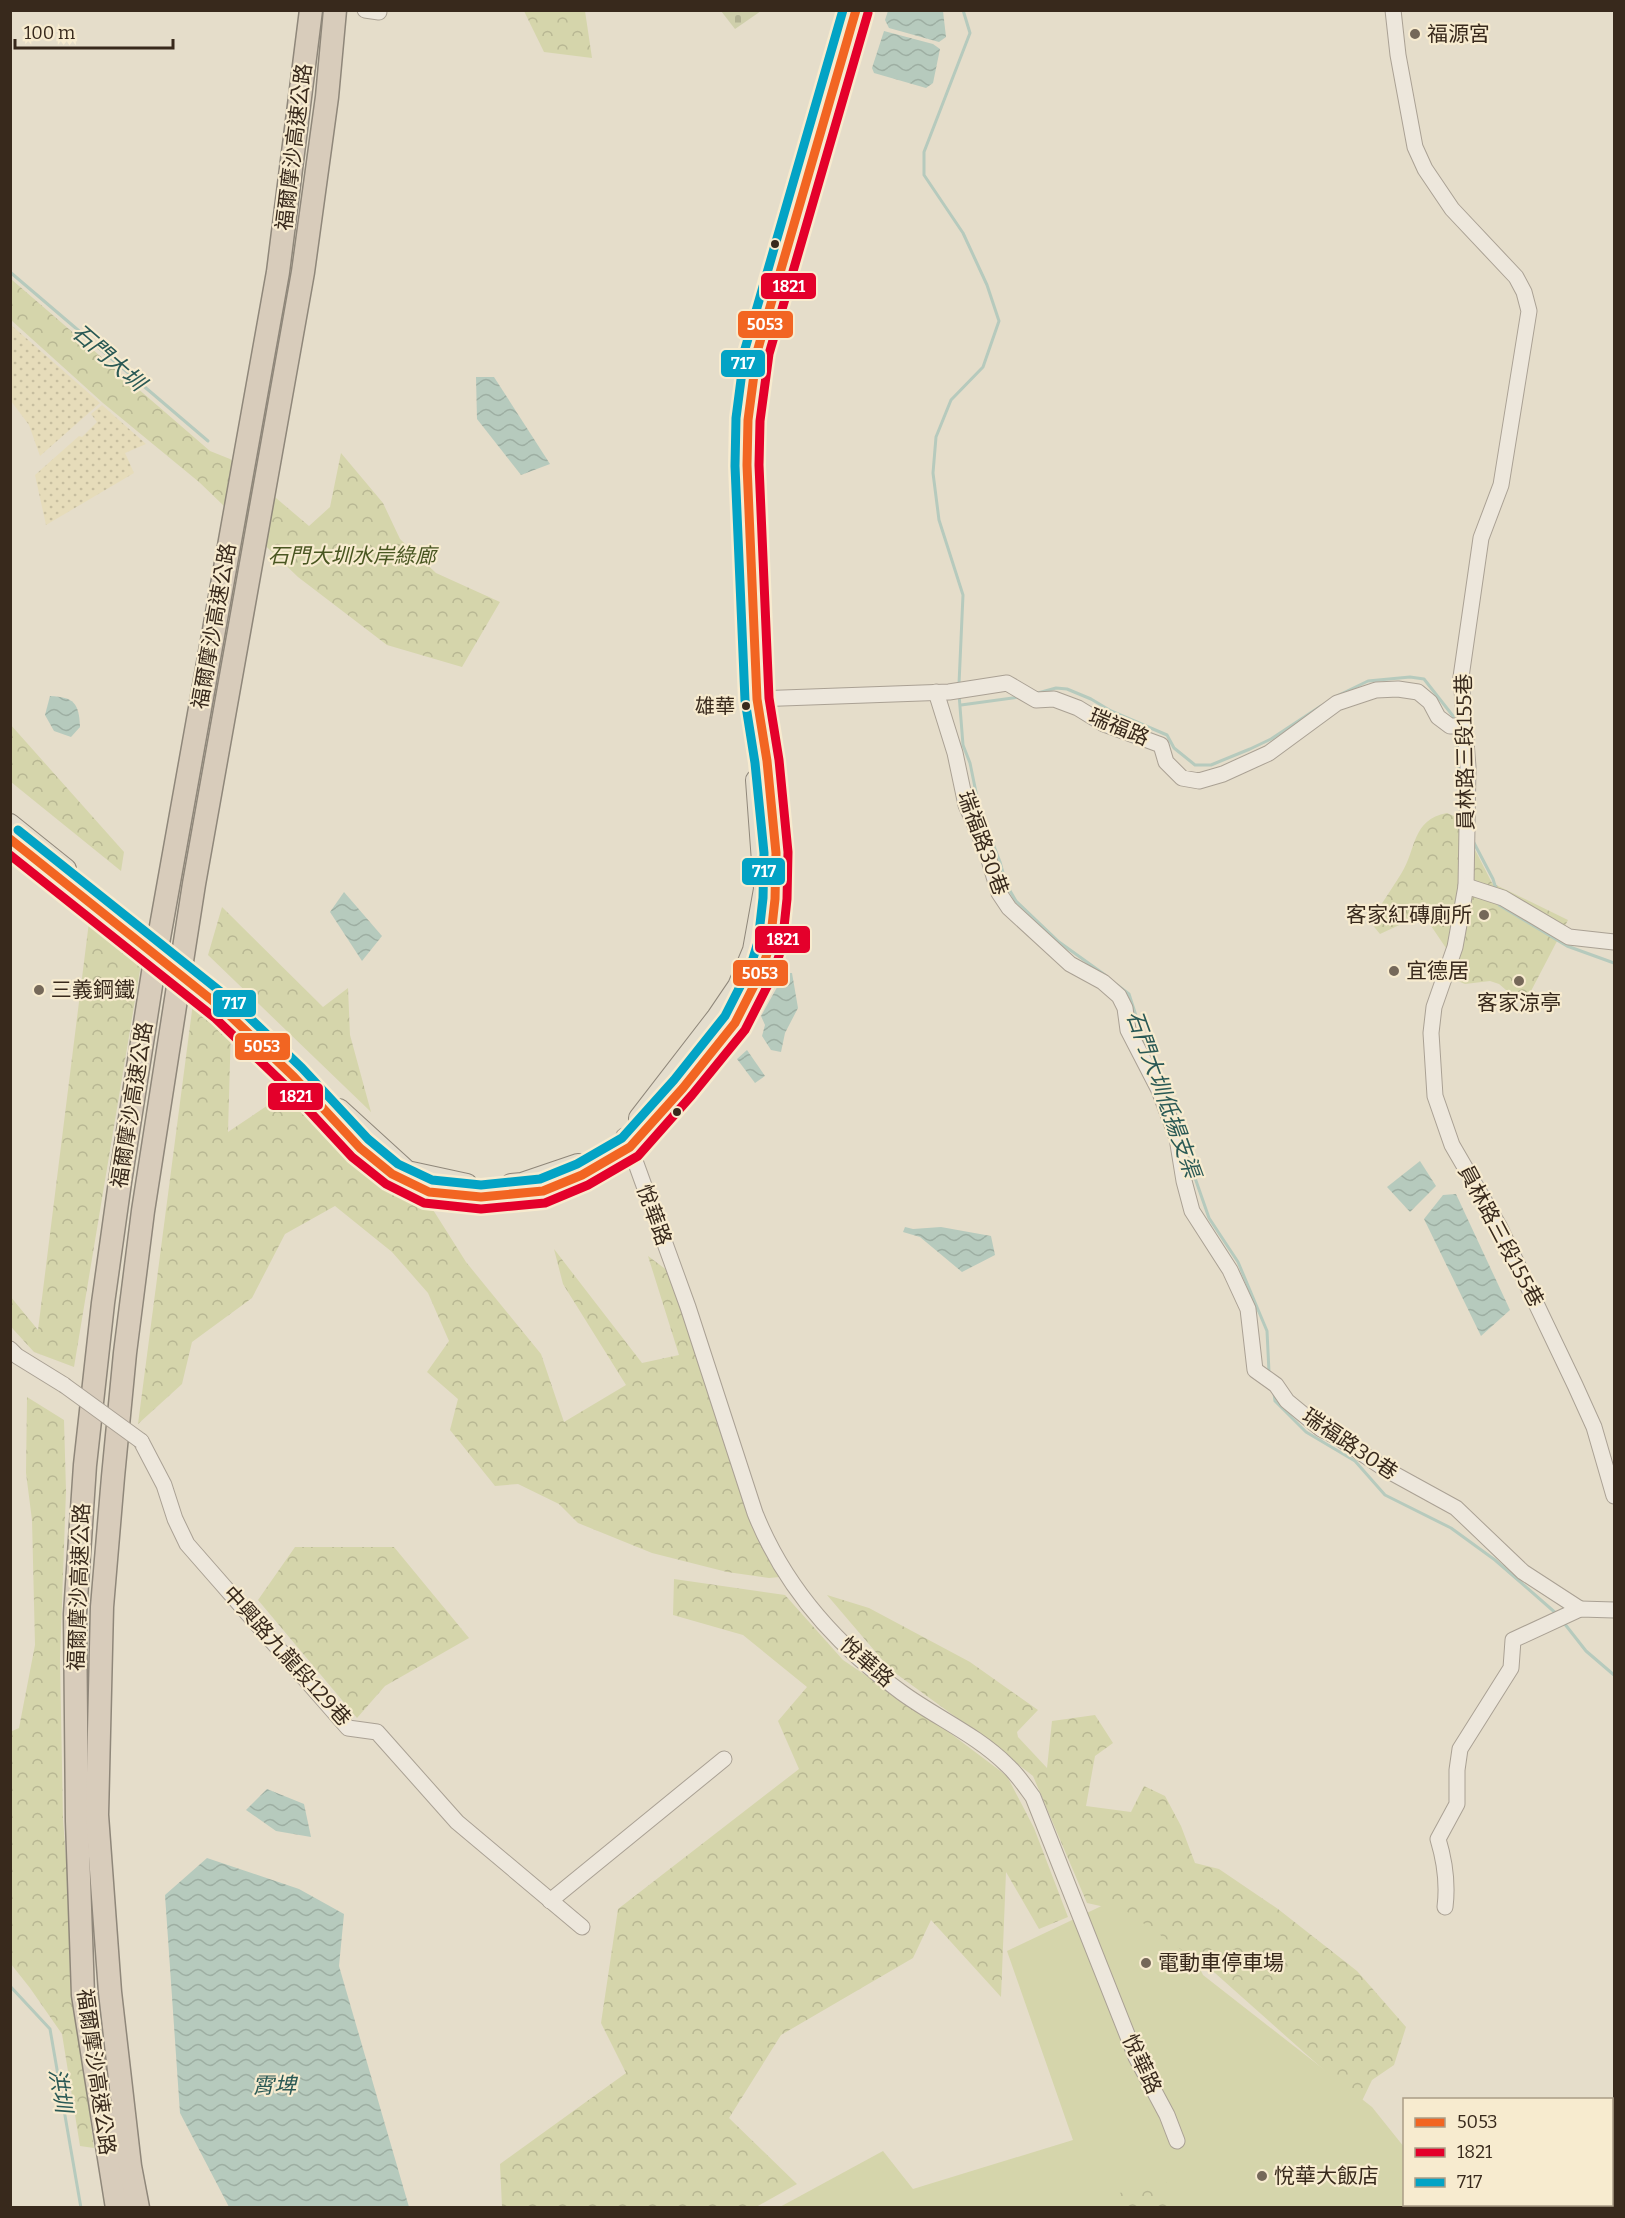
<svg xmlns="http://www.w3.org/2000/svg" width="1625" height="2218" font-family="Bitter,'Noto Sans TC',serif">
<style>
.farmland{fill:url(#farmland-dots)}
.grass{fill:#d5d5ab}
.forest{fill:url(#forest-crowns)}
.cemetery{fill:url(#cemetery-stones)}
.water{fill:url(#water-waves)}
.lines{fill:none;stroke-linecap:round;stroke-linejoin:round}
.stream{stroke:#b6cabd;stroke-width:3}
.minor-casing{stroke:#aaa194;stroke-width:17}
.major-casing{stroke:#8f877a;stroke-width:22}
.highway-casing{stroke:#8f877a;stroke-width:25}
.minor{stroke:#ede7dc;stroke-width:15}
.major{stroke:#e4ddcd;stroke-width:20}
.highway{stroke:#d8ccbb;stroke-width:22}
.minor-bridge-casing{stroke:#aaa194;stroke-width:17;stroke-linecap:butt}
.major-bridge-casing{stroke:#8f877a;stroke-width:22;stroke-linecap:butt}
.minor-bridge{stroke:#ede7dc;stroke-width:15}
.major-bridge{stroke:#e4ddcd;stroke-width:20}
.bus-1-casing{stroke:#f7ebcf;stroke-width:14}
.bus-2-casing{stroke:#f7ebcf;stroke-width:14}
.bus-3-casing{stroke:#f7ebcf;stroke-width:14}
.bus-1{stroke:#f26522;stroke-width:9}
.bus-2{stroke:#e4002b;stroke-width:9}
.bus-3{stroke:#03a3c5;stroke-width:9}
.poi-dot{fill:#756859;stroke:#f7ebcf;stroke-width:2}
.bus-dot{fill:#38291c;stroke:#f7ebcf;stroke-width:2}
.labels{text-anchor:middle;stroke-width:4.5;stroke-linejoin:round;paint-order:stroke}
.bus-label{font-size:20px;fill:#38291c;stroke:#f7ebcf;text-anchor:end}
.poi-label{font-size:21px;fill:#38291c;stroke:#f7ebcf;text-anchor:start}
.street-label{font-size:21px;fill:#38291c;stroke:#f7ebcf}
.park-label{font-size:21px;font-style:italic;fill:#495621;stroke:#f7ebcf}
.water-label{font-size:22px;font-style:italic;fill:#2a5955;stroke:#f7ebcf}
.line-badge{stroke:#f7ebcf;stroke-width:2}
.badge-label{font-size:16px;text-anchor:middle;font-weight:bold;fill:#fff}
</style>
<defs>
<pattern id="farmland-dots" width="8" height="8" patternUnits="userSpaceOnUse" patternTransform="scale(1.5)"><rect width="8" height="8" fill="#e6dcba"/><path d="M2 2h.1M6 6h.1" fill="none" stroke="#c6bd9f" stroke-width="1.8" stroke-linecap="round"/></pattern>
<pattern id="forest-crowns" width="20" height="18" patternUnits="userSpaceOnUse" patternTransform="scale(1.5)"><rect width="20" height="18" fill="#d5d5ab"/><path d="M2 6a3 3 0 1 1 6 0M12 15a3 3 0 1 1 6 0" fill="none" stroke="#b8b793"/></pattern>
<pattern id="cemetery-stones" width="16" height="16" patternUnits="userSpaceOnUse" patternTransform="scale(1.5)"><rect width="16" height="16" fill="#cfcfab"/><path d="M2 7V4a2 2 0 0 1 4 0v3zM10 15v-3a2 2 0 0 1 4 0v3z" fill="#b2b293"/></pattern>
<pattern id="water-waves" width="16" height="10" patternUnits="userSpaceOnUse" patternTransform="scale(1.5)"><rect width="16" height="10" fill="#b6cabd"/><path d="M0 5q4-4 8 0t8 0" fill="none" stroke="#9daea2"/></pattern>
</defs>
<rect width="100%" height="100%" fill="#e5ddca"/>
<!-- farmland -->
<g class="farmland">
<polygon points="10,324 100,403 40,456 29,425 11,401"/>
<polygon points="102,405 146,444 125,453 134,473 46,525 35,475 79,436 82,437 97,422 91,414"/>
</g>
<!-- grass -->
<polygon class="grass" points="1156,1880 1203,1975 1372,2107 1404,2147 1404,2204 1443,2205 1444,2208 778,2208 883,2151 913,2189 1073,2140 1007,1951"/>
<!-- forest -->
<g class="forest">
<polygon points="524,11 585,11 592,58 544,52"/>
<polygon points="11,279 210,451 230,459 309,526 330,507 341,453 383,503 400,539 436,573 500,602 462,667 387,645 298,577 199,482 103,403 11,320"/>
<polygon points="10,724 124,852 121,871 11,782"/>
<path d="M1447,813L1456,817L1470,840L1492,883L1568,920L1531,991L1522,996H1513L1499,984L1490,981L1465,984L1458,981L1452,972L1448,951L1423,914L1380,934L1370,922C1380,906 1391,890 1401,874C1417,849 1411,820 1447,813Z"/>
<polygon points="222,907 323,1007 348,988 350,1035 371,1112 208,955"/>
<polygon points="89,922 142,958 74,1367 34,1352 13,1329 11,1326 10,1296 38,1330"/>
<polygon points="193,1003 231,1027 228,1132 298,1085 402,1188 430,1205 466,1262 541,1354 564,1422 626,1385 563,1284 554,1249 642,1363 679,1355 648,1256 668,1271 780,1577 769,1578 727,1572 652,1553 578,1523 559,1504 518,1484 495,1486 450,1430 458,1399 427,1372 449,1341 428,1293 392,1252 335,1206 285,1234 252,1298 192,1342 182,1384 138,1424"/>
<polygon points="27,1397 64,1420 66,1491 60,1659 63,1819 71,1923 75,2004 94,2148 80,2146 62,2034 30,1988 11,1964 10,1732 19,1728 35,1645 32,1520 26,1473"/>
<polygon points="295,1547 394,1547 469,1638 385,1686 357,1718 258,1600"/>
<polygon points="674,1579 785,1595 843,1660 938,1724 1007,1776 1034,1828 1068,1917 1039,1929 1006,1872 1001,1997 931,1920 913,1958 781,2035 729,2118 797,2184 756,2207 502,2207 500,2164 626,2073 601,2023 618,1909 799,1769 778,1721 807,1687 743,1635 673,1615"/>
<polygon points="827,1595 869,1608 970,1662 1038,1710 1017,1732 1018,1737 1047,1768 1052,1721 1095,1715 1113,1743 1095,1756 1086,1806 1131,1812 1144,1786 1165,1796 1181,1826 1195,1863 1219,1869 1278,1909 1357,1971 1406,2027 1394,2065 1372,2080 1361,2103 1215,1973 1127,1912 1087,1903 1033,1776 975,1731 891,1670"/>
<polygon points="1166,2182 1174,2207 1121,2207 1115,2194"/>
<polygon points="1419,2204 1502,2204 1505,2207 1415,2207"/>
</g>
<!-- cemetery -->
<polygon class="cemetery" points="721,11 761,11 735,29"/>
<!-- water -->
<g class="water">
<polygon points="888,11 943,11 946,37 939,42 889,28 885,20"/>
<polygon points="884,31 933,44 940,49 933,83 926,88 874,73 872,68"/>
<polygon points="476,377 494,377 550,464 521,475 477,419"/>
<path d="M50,696C74,697 79,703 80,727L71,737L54,731L45,715Z"/>
<polygon points="344,892 382,936 362,961 330,912"/>
<polygon points="785,973 792,973 798,1008 785,1033 781,1052 771,1050 762,1036 765,1025 761,1016"/>
<polygon points="747,1050 765,1076 755,1083 737,1059"/>
<polygon points="1420,1161 1436,1186 1410,1212 1387,1187"/>
<polygon points="1456,1194 1510,1310 1481,1336 1424,1219 1443,1195"/>
<polygon points="905,1227 913,1229 941,1227 991,1236 995,1255 962,1272 920,1237 903,1232"/>
<polygon points="267,1789 304,1804 311,1837 276,1831 246,1810"/>
<polygon points="207,1858 299,1889 344,1914 339,1966 409,2207 229,2207 180,2113 165,1895"/>
</g>
<g class="lines">
<!-- stream -->
<g class="stream">
<polyline points="10,272 208,441"/>
<polyline points="959,684 963,595 939,520 933,473 936,437 951,400 983,367 999,321 987,285 963,233 924,175 924,152 970,33 963,10"/>
<polyline points="1038,693 1056,688 1067,689 1091,699 1111,711 1167,735 1174,748 1195,765 1211,765 1250,749 1271,739 1321,706"/>
<polyline points="959,694 963,745 970,763 979,807 1000,862 1006,884 1016,901 1059,942 1105,975"/>
<polyline points="1337,696 1368,681 1410,677 1424,679 1453,716 1454,721"/>
<polyline points="961,705 1020,697"/>
<polyline points="1456,731 1460,793"/>
<polyline points="1473,841 1493,879 1496,889"/>
<polyline points="1499,902 1499,905 1567,946 1614,963"/>
<polyline points="1117,985 1129,994 1149,1056"/>
<polyline points="1187,1155 1209,1218 1238,1262 1267,1331 1269,1372"/>
<polyline points="1274,1393 1275,1401 1306,1432 1355,1461 1385,1495 1451,1528 1495,1560 1558,1615"/>
<polyline points="1564,1623 1586,1651 1614,1675"/>
<polyline points="10,1986 50,2029 81,2208"/>
</g>
<!-- minor casing -->
<g class="minor-casing">
<g id="minor">
<polyline points="365,10 379,12"/>
<polyline points="1393,10 1398,55 1415,147 1425,169 1452,209 1516,277 1524,292 1529,311 1501,485 1481,538 1461,677 1468,767 1466,886 1455,947 1434,1007 1431,1033 1435,1096 1452,1145 1499,1226 1575,1385 1594,1427 1614,1496"/>
<polyline points="936,692 955,753 966,805 986,850 999,893 1009,908 1070,964 1103,982 1119,996 1125,1008 1128,1030 1159,1090 1177,1138 1184,1181 1192,1211 1230,1270 1248,1309 1255,1370 1276,1385 1287,1401 1321,1429 1339,1438 1385,1469 1456,1508 1523,1572 1580,1609"/>
<polyline points="757,699 949,692 1007,683 1036,700 1054,699 1078,708 1104,724 1161,745 1166,762 1182,778 1199,781 1223,774 1269,753 1337,703 1376,690 1398,689 1418,692 1430,702 1438,717 1450,726 1464,726"/>
<polyline points="1466,886 1503,898 1569,937 1614,942"/>
<path d="M624,1136L630,1147L688,1307L755,1513C785,1588 836,1645 901,1692C935,1717 977,1735 1007,1765C1017,1774 1025,1786 1033,1797L1136,2057L1167,2115L1177,2141"/>
<polyline points="10,1349 17,1356 64,1385"/>
<polyline points="141,1441 164,1485 175,1519 187,1544 348,1728 377,1732 457,1822 582,1927"/>
<polyline points="550,1901 724,1759"/>
<path d="M1445,1907C1448,1883 1445,1862 1438,1839L1457,1804V1770L1460,1749L1511,1668L1513,1640L1580,1609L1614,1610"/>
</g>
</g>
<!-- major casing -->
<g class="major-casing">
<g id="major">
<polyline points="10,824 66,869"/>
<polyline points="223,1009 294,1077 360,1148 392,1174 429,1192 481,1197 543,1191 582,1175 630,1147 683,1088 735,1023 762,970 770,944 775,899 776,853 767,761 757,699 747,465 748,420 757,352 774,288 813,164 856,10"/>
<polyline points="339,1109 407,1171 467,1184"/>
<polyline points="639,1118 717,1017 738,986 753,950 764,889 756,780"/>
<polyline points="511,1184 522,1183 578,1164"/>
</g>
</g>
<!-- highway casing -->
<g class="highway-casing">
<g id="highway">
<polyline points="117,2208 83,1995 77,1821 75,1614 85,1465 103,1303 120,1182 155,960 278,272 311,10"/>
<polyline points="138,2208 130,2166 110,1992 97,1815 102,1607 113,1477 125,1353 143,1211 194,884 303,272 327,97 335,10"/>
</g>
</g>
<!-- minor -->
<use href="#minor" class="minor"/>
<!-- major -->
<use href="#major" class="major"/>
<!-- highway -->
<use href="#highway" class="highway"/>
<!-- minor-bridge casing -->
<g class="minor-bridge-casing">
<polyline id="minor-bridge" points="64,1385 141,1441"/>
</g>
<!-- major-bridge casing -->
<g class="major-bridge-casing">
<polyline id="major-bridge" points="58,879 223,1009"/>
</g>
<!-- minor-bridge -->
<use href="#minor-bridge" class="minor-bridge"/>
<!-- major-bridge -->
<use href="#major-bridge" class="major-bridge"/>
<!-- bus-1 casing -->
<g class="bus-1-casing">
<polyline id="bus-1" points="10,839 223,1009 294,1077 360,1148 392,1174 429,1192 481,1197 543,1191 582,1175 630,1147 683,1088 735,1023 762,970 770,944 775,899 776,853 767,761 757,699 747,465 748,420 757,352 856,10"/>
</g>
<!-- bus-2 casing -->
<g class="bus-2-casing">
<polyline id="bus-2" points="10,855 215,1018 285,1085 352,1157 386,1184 424,1203 481,1209 545,1203 588,1185 638,1156 692,1095 745,1030 773,975 782,946 787,899 788,852 779,760 769,698 759,465 760,421 769,354 868,13"/>
</g>
<!-- bus-3 casing -->
<g class="bus-3-casing">
<polyline id="bus-3" points="18,830 231,1000 302,1068 368,1139 398,1164 432,1180 481,1185 540,1179 577,1164 622,1138 674,1080 725,1016 751,965 758,942 763,898 764,853 755,763 745,700 735,466 736,418 745,349 843,10"/>
</g>
<!-- bus-1 -->
<use href="#bus-1" class="bus-1"/>
<!-- bus-2 -->
<use href="#bus-2" class="bus-2"/>
<!-- bus-3 -->
<use href="#bus-3" class="bus-3"/>
</g>
<!-- markers -->
<g class="poi-dot">
<circle cx="1415" cy="34" r="6"/>
<circle cx="1484" cy="915" r="6"/>
<circle cx="1394" cy="971" r="6"/>
<circle cx="1519" cy="981" r="6"/>
<circle cx="39" cy="990" r="6"/>
<circle cx="1146" cy="1963" r="6"/>
<circle cx="1262" cy="2176" r="6"/>
</g>
<g class="bus-dot">
<circle cx="775" cy="244" r="5"/>
<circle cx="746" cy="706" r="5"/>
<circle cx="677" cy="1112" r="5"/>
</g>
<g class="labels">
<!-- bus labels -->
<g class="bus-label">
<text x="735" y="713">雄華</text>
</g>
<!-- poi labels -->
<g class="poi-label">
<text x="1427" y="41">福源宮</text>
<text x="1472" y="922" text-anchor="end">客家紅磚廁所</text>
<text x="1406" y="978">宜德居</text>
<text x="51" y="997">三義鋼鐵</text>
<text x="1519" y="1010" text-anchor="middle">客家涼亭</text>
<text x="1158" y="1970">電動車停車場</text>
<text x="1274" y="2183">悅華大飯店</text>
</g>
<!-- street labels -->
<g class="street-label">
<text transform="translate(294 147) rotate(-83)" y="7">福爾摩沙高速公路</text>
<text transform="translate(214 626) rotate(-80)" y="7">福爾摩沙高速公路</text>
<text transform="translate(1119 727) rotate(23)" y="7">瑞福路</text>
<text transform="translate(1465 752) rotate(-91)" y="7">員林路三段155巷</text>
<text transform="translate(983 843) rotate(70)" y="7">瑞福路30巷</text>
<text transform="translate(132 1105) rotate(-81)" y="7">福爾摩沙高速公路</text>
<text transform="translate(654 1215) rotate(70)" y="7">悅華路</text>
<text transform="translate(1501 1236) rotate(62)" y="7">員林路三段155巷</text>
<text transform="translate(1350 1444) rotate(34)" y="7">瑞福路30巷</text>
<text transform="translate(79 1587) rotate(-88)" y="7">福爾摩沙高速公路</text>
<text transform="translate(287 1656) rotate(48)" y="7">中興路九龍段129巷</text>
<text transform="translate(867 1662) rotate(41)" y="7">悅華路</text>
<text transform="translate(1142 2064) rotate(65)" y="7">悅華路</text>
<text transform="translate(96 2072) rotate(82)" y="7">福爾摩沙高速公路</text>
</g>
<!-- park labels -->
<g class="park-label">
<text x="352" y="563">石門大圳水岸綠廊</text>
</g>
<!-- water labels -->
<g class="water-label">
<text transform="translate(109 357) rotate(41)" y="8">石門大圳</text>
<text transform="translate(1164 1094) rotate(70)" y="8">石門大圳低揚支渠</text>
<text x="274" y="2093">霄埤</text>
<text transform="translate(61 2090) rotate(80)" y="8">洪圳</text>
</g>
</g>
<g class="line-badge">
<rect x="760" y="272" width="57" height="28" rx="6" fill="#e4002b"/>
<rect x="737" y="310" width="57" height="29" rx="6" fill="#f26522"/>
<rect x="720" y="349" width="46" height="29" rx="6" fill="#03a3c5"/>
<rect x="741" y="857" width="45" height="29" rx="6" fill="#03a3c5"/>
<rect x="754" y="925" width="57" height="29" rx="6" fill="#e4002b"/>
<rect x="732" y="959" width="57" height="28" rx="6" fill="#f26522"/>
<rect x="212" y="989" width="45" height="29" rx="6" fill="#03a3c5"/>
<rect x="234" y="1032" width="57" height="29" rx="6" fill="#f26522"/>
<rect x="267" y="1082" width="57" height="29" rx="6" fill="#e4002b"/>
</g>
<g class="badge-label">
<text x="789" y="292">1821</text>
<text x="765" y="330">5053</text>
<text x="743" y="369">717</text>
<text x="764" y="877">717</text>
<text x="783" y="945">1821</text>
<text x="760" y="979">5053</text>
<text x="234" y="1009">717</text>
<text x="262" y="1052">5053</text>
<text x="296" y="1102">1821</text>
</g>
<!-- border -->
<rect width="1625" height="2218" fill="none" stroke="#38291c" stroke-width="24"/>
<!-- legend -->
<rect x="1403" y="2098" width="210" height="108" fill="#f7ebcf" stroke="#ab9d87" stroke-width="1.5"/>
<rect x="1415" y="2118" width="30" height="9" fill="#f26522" stroke="#ab9d87" stroke-width="1.5"/>
<text x="1457" y="2128" font-size="18" fill="#38291c">5053</text>
<rect x="1415" y="2148" width="30" height="9" fill="#e4002b" stroke="#ab9d87" stroke-width="1.5"/>
<text x="1457" y="2158" font-size="18" fill="#38291c">1821</text>
<rect x="1415" y="2178" width="30" height="9" fill="#03a3c5" stroke="#ab9d87" stroke-width="1.5"/>
<text x="1457" y="2188" font-size="18" fill="#38291c">717</text>
<!-- scale -->
<path d="M15 39v9h158v-9" fill="none" stroke="#38291c" stroke-width="3"/>
<text x="24" y="39" font-size="18" fill="#38291c" stroke="#f7ebcf" stroke-width="4.5" paint-order="stroke">100 m</text>
</svg>
